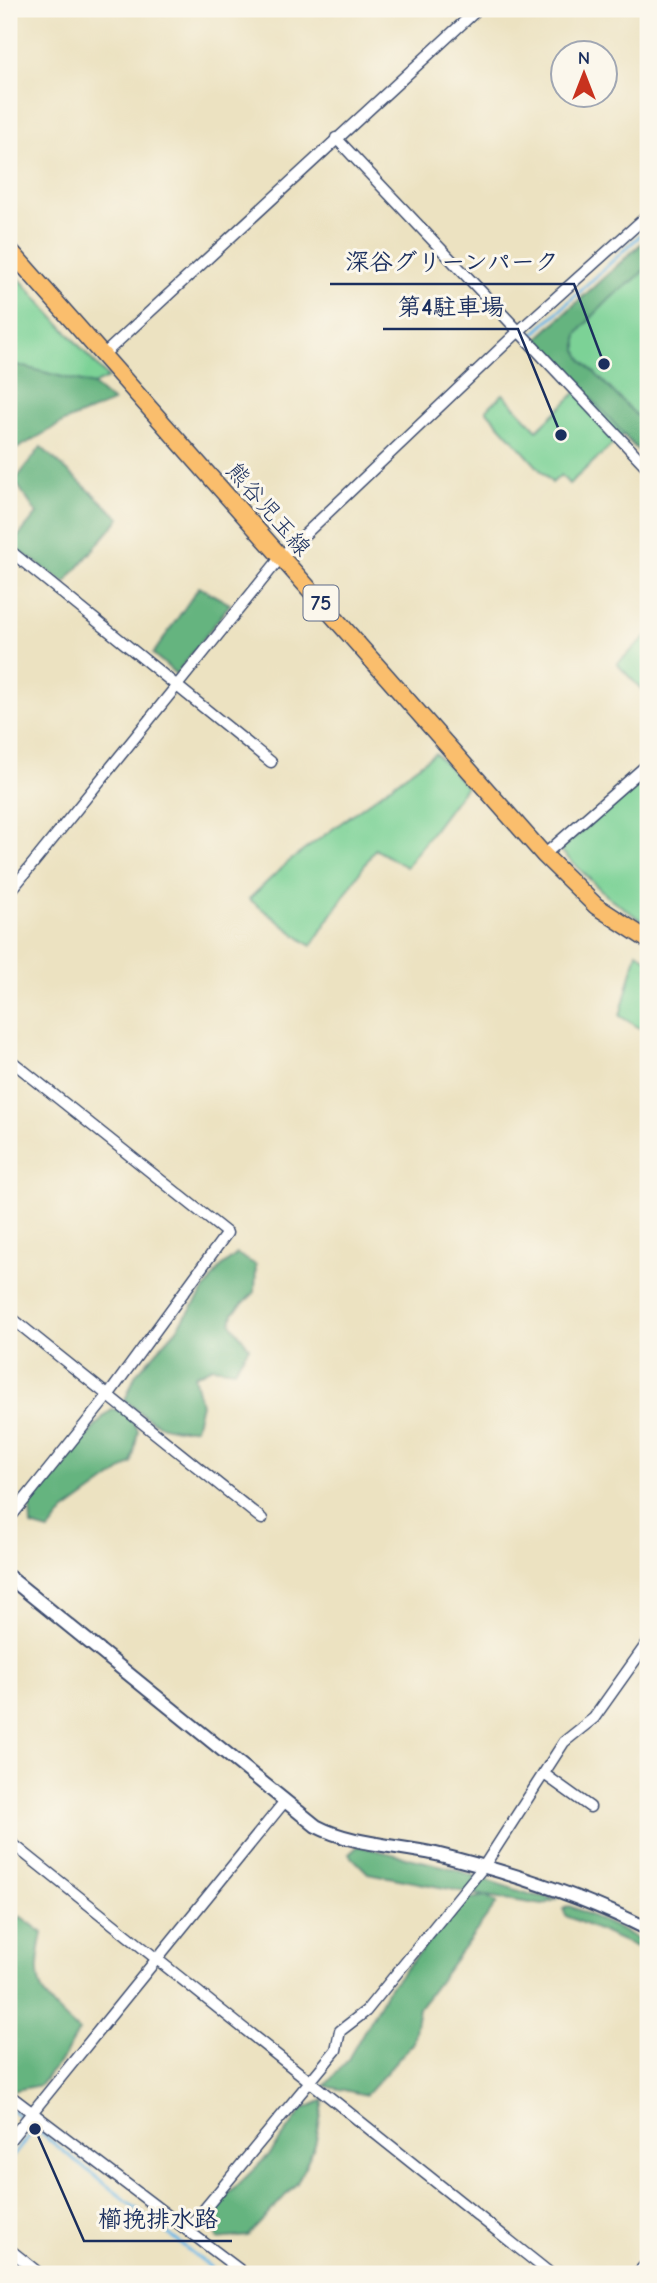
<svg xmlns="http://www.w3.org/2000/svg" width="657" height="2283" font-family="'Comic Neue','Klee One',sans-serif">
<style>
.green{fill:#7cd296;stroke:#4c807a;stroke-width:2}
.forest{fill:#65b47f;stroke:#40726e;stroke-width:2}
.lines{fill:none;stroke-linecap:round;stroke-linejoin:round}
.stream{stroke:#6db8e6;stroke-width:3.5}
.minor-casing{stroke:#3a4a6d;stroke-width:13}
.tertiary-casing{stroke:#3a4a6d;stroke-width:16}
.primary-casing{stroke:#3a4a6d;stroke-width:19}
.minor{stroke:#fff;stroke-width:10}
.tertiary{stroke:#fff;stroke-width:12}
.primary{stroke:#fabe6d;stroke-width:16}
.labels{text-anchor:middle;stroke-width:6;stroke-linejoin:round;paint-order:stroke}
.shield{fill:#fbf7ec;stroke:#5e6b89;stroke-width:2}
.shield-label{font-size:21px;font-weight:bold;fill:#1b2f5e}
.street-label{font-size:23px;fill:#1b2f5e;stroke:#fbf7ec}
.leader{fill:none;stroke:#1b2f5e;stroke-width:2.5}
.callout-dot{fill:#1b2f5e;stroke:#fbf7ec;stroke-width:2.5}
.callout-label{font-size:24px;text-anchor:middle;font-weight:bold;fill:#1b2f5e;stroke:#fbf7ec;stroke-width:6;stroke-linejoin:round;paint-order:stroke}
</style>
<rect width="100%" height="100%" fill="#fbf7ec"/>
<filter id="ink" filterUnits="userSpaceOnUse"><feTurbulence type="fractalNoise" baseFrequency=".0143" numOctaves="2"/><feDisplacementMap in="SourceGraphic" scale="14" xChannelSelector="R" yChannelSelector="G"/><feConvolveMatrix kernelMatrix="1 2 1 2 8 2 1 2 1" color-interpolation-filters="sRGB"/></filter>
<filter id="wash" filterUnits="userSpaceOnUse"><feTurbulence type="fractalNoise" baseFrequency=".00686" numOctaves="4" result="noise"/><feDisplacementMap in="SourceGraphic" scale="28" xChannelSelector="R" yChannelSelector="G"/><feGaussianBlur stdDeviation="1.57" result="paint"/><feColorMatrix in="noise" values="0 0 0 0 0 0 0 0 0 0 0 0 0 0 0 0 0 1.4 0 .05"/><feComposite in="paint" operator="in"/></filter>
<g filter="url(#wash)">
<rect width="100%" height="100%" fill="#ece2c1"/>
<!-- green -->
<g class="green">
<polygon points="648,237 648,461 623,435 569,484 561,475 552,483 486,410 503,394 537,430 581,388 537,339"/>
<polygon points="9,267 108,378 93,385 9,363"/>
<polygon points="648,635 648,696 617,664"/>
<polygon points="435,753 466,786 406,867 375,849 311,946 249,899 287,863"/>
<polygon points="648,774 648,925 607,896 560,850"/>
<polygon points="637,952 648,960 648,1033 620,1016"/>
</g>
<!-- forest -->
<g class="forest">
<path d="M647,239C657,274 631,279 611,298C600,309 586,322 577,335V350L583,361L638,417L648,420V461L537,339Z"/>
<polygon points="9,363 93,385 113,402 66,421 9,453"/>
<polygon points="41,447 120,518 65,583 11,545 37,514 15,481"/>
<polygon points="199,587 230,604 176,674 153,654"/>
<path d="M237,1254L256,1265L255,1292L233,1313L231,1323L249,1347L234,1370L212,1367L194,1376L201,1404L195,1428C164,1433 147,1420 125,1400L136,1374L176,1330L220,1268Z"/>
<polygon points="113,1409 124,1411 138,1430 132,1463 64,1512 49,1531 31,1526 30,1504 104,1416"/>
<polygon points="358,1846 447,1867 532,1895 557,1899 543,1905 486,1896 497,1903 419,2008 413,2043 366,2095 325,2086 347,2061 388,1989 465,1900 486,1896 368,1873 349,1854"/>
<path d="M569,1906C596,1917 623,1931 648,1944L636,1947L566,1916L563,1909Z"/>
<path d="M20,1916L43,1933C31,1988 39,1994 79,2031L64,2057L40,2085L11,2091L9,1925Z"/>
<polygon points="324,2100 315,2145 297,2183 248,2236 217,2239 217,2205 271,2153 303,2109"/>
</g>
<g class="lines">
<!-- stream -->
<g class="stream">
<polyline points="534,334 648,228"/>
<polyline points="9,2108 219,2274"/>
<polyline points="9,2161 35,2129"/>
</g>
</g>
</g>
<g filter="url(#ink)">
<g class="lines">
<!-- minor casing -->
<g class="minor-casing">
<g id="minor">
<polyline points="336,138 648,468"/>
<polyline points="103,355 478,9"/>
<polyline points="9,550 271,762"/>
<polyline points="544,855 648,764"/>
<polyline points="9,893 281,557 520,330 648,215"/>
<polyline points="9,1059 227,1233 107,1397 9,1519"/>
<polyline points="9,1316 262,1519"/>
<polyline points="544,1774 590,1807"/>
<polyline points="9,1841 551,2274"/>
<polyline points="9,2095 245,2274"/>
<polyline points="9,2141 285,1801"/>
<polyline points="188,2229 336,2050 340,2031 366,2011 484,1866 564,1742 594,1718 648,1642"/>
<polyline points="9,2249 40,2274"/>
<polyline points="637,2274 648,2262"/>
</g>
</g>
<!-- tertiary casing -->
<g class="tertiary-casing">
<path id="tertiary" d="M9,1577L316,1826C352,1845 397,1845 436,1854C510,1872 580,1895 648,1929"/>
</g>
<!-- primary casing -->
<g class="primary-casing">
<polyline id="primary" points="9,249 544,855 596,906 648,940"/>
</g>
<!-- minor -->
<use href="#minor" class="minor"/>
<!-- tertiary -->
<use href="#tertiary" class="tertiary"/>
<!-- primary -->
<use href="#primary" class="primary"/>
</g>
</g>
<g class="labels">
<!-- shield labels -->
<rect class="shield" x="303.5" y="585.5" width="35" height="35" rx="5"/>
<g class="shield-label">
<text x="321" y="610">75</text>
</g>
<!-- street labels -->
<g class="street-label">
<text transform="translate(269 509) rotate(49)" y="8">熊谷児玉線</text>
</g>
</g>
<!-- callouts -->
<path class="leader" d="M604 364L574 284H330M561 435L518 329H383M35 2129L84 2241H232"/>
<g class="callout-dot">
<circle cx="604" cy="364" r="7"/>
<circle cx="561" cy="435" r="7"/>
<circle cx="35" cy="2129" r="7"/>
</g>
<g class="callout-label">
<text x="452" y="270">深谷グリーンパーク</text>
<text x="451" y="315">第4駐車場</text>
<text x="158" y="2227">櫛挽排水路</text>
</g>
<!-- margin -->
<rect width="657" height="2283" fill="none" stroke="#fbf7ec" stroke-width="35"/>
<!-- north arrow -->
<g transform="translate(584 74)"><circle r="33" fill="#fbf7ec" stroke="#a1a7b3" stroke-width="2"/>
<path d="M0-5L12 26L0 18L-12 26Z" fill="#c8321e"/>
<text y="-10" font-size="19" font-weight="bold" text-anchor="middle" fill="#1b2f5e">N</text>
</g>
</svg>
